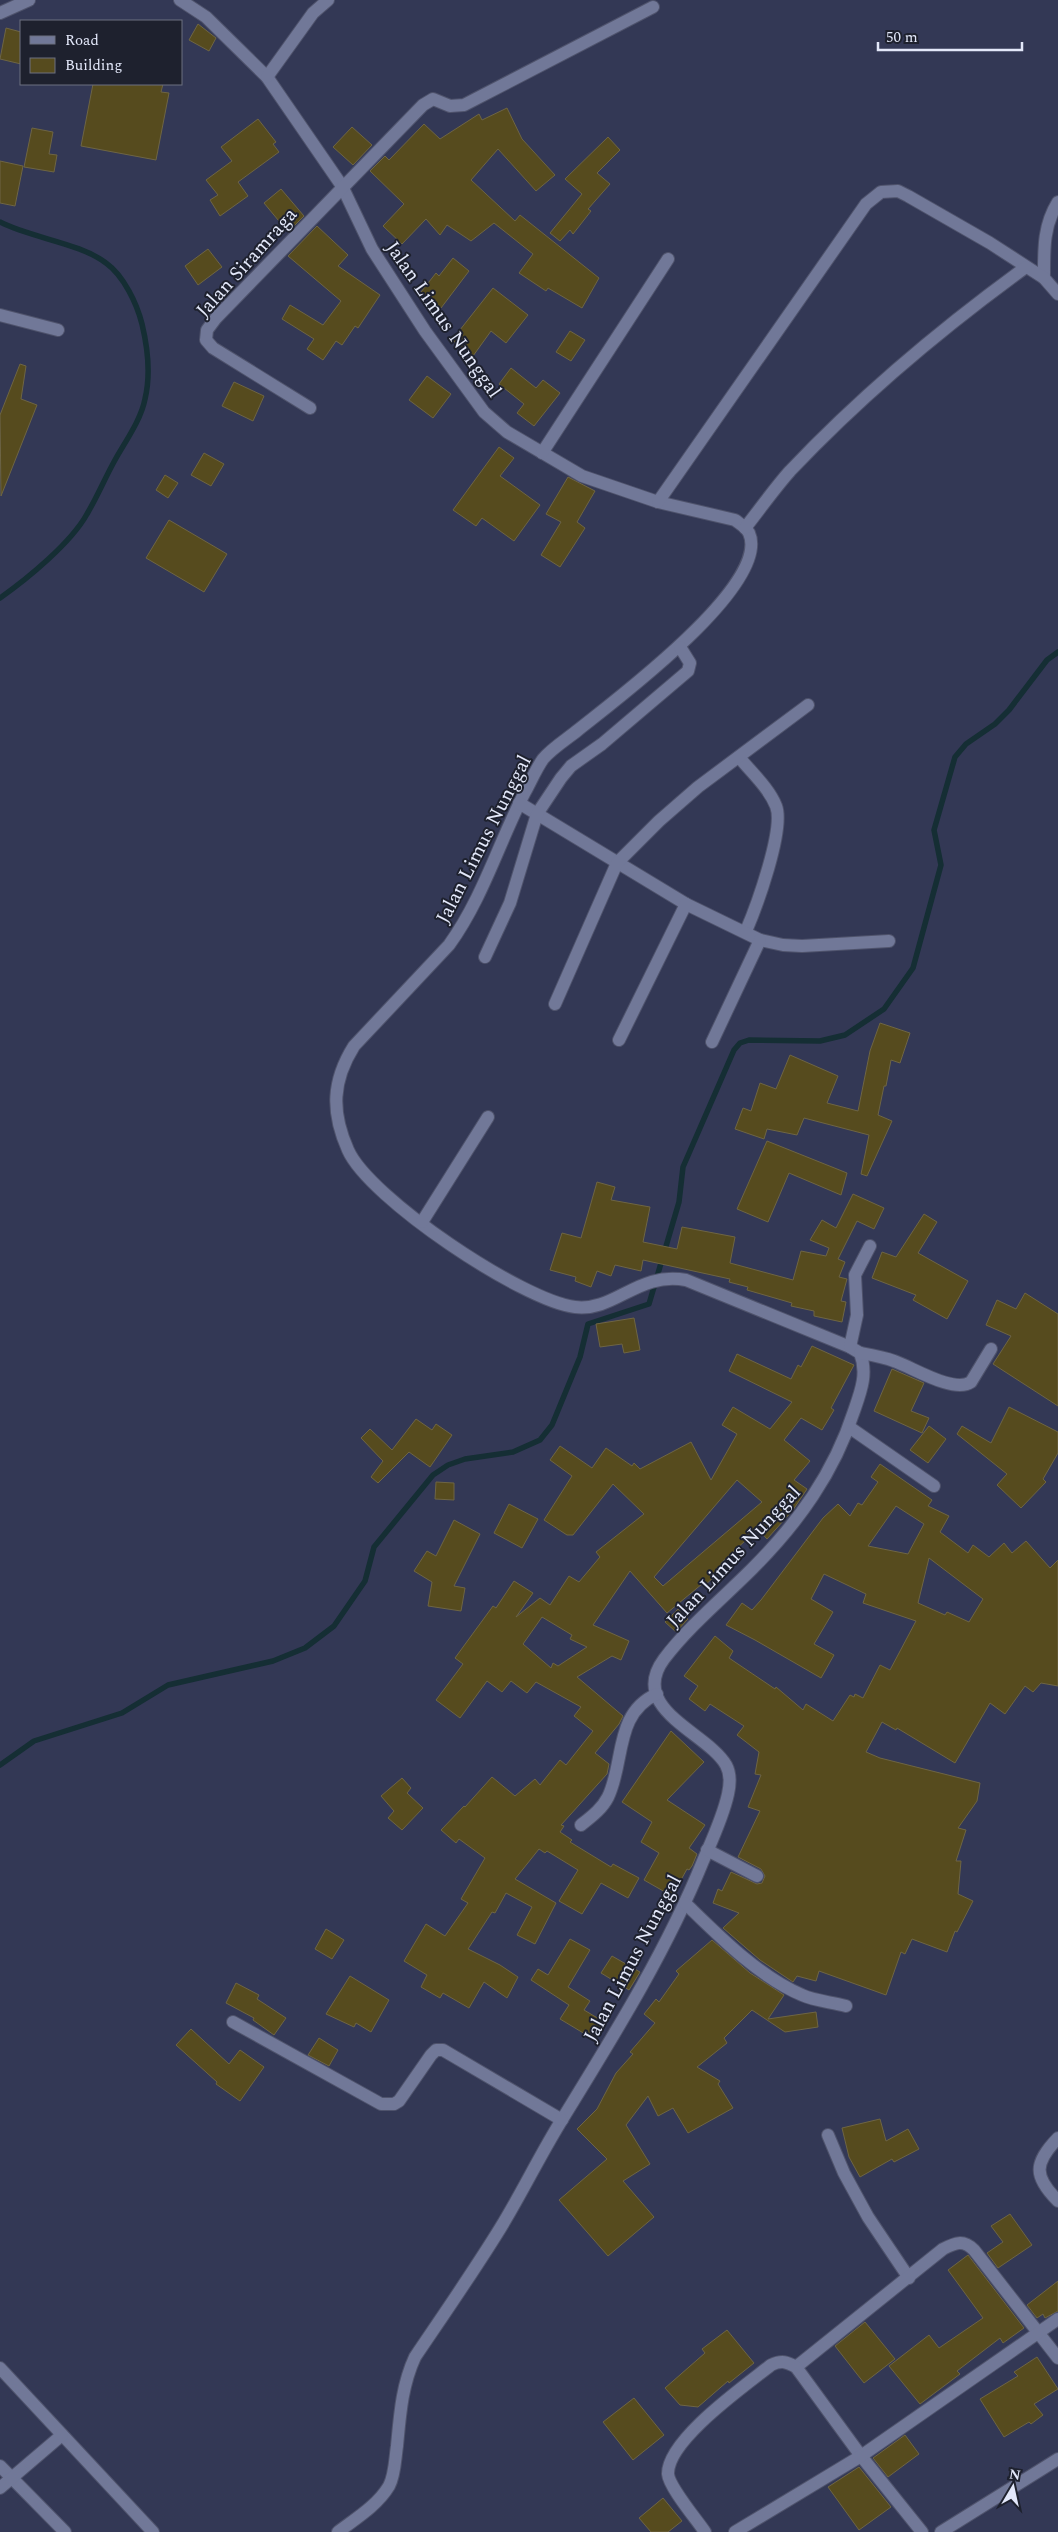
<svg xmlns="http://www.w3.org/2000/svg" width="1058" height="2532" font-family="Spectral,serif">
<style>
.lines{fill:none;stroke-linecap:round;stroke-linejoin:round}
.stream{stroke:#152e34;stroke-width:5.5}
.building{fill:#564b1e;stroke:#6e6544;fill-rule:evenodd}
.minor-casing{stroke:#4f536c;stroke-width:14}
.minor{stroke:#717898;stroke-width:12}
.labels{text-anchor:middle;stroke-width:4;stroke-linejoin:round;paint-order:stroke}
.street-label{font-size:20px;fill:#e3e8fa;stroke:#1e212e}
</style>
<rect width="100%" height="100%" fill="#333855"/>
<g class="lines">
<!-- stream -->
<g class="stream">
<path d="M0,222C31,238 80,243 106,263C124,276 137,304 142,324C148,349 151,374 145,399C141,420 125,442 115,460C105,478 97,497 87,514C71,543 27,579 0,598"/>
<polyline points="0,1765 34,1741 122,1713 168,1685 273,1661 305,1648 334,1626 365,1581 374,1547 433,1475 448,1465 465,1459 513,1452 540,1440 552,1425 580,1357 588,1324 649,1304 679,1202 683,1167 734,1050 740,1043 749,1040 820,1041 845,1035 884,1009 913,968 941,865 934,830 955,757 966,744 995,724 1009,710 1047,660 1058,652"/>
</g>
</g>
<!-- building -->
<g class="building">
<polygon points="198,24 216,38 209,51 189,40"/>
<polygon points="6,28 21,32 21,64 0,59"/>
<polygon points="93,84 163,84 161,92 169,93 156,160 81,146"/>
<polygon points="507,108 522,139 555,175 536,191 498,149 471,180 515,221 520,215 599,278 582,308 548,288 546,291 519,273 533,254 494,223 471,241 447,225 440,235 426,219 402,244 383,226 404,204 370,171 385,156 389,160 424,124 440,139 479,114 482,120"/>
<polygon points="258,119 276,142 273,144 279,152 238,182 248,196 220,216 210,200 218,195 206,180 232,161 221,147"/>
<polygon points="352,127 372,145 353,165 333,147"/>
<polygon points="32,128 53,132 49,154 57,155 54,172 24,167"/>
<polygon points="608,137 620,150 597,173 610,184 588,209 591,211 573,234 570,230 560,241 550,233 582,194 565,179"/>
<polygon points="0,161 23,166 15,206 0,203"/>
<polygon points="281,189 304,216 288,232 264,203"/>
<polygon points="317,226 348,255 338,266 380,295 358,328 355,326 342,345 336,341 323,360 307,349 314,339 282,319 290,305 323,325 341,301 288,256"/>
<polygon points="208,249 222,267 198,285 185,266"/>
<polygon points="453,258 469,271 441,308 421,292 436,273 439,276"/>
<polygon points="493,288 528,315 506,343 491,331 473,356 452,340"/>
<polygon points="570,331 585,340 571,361 556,352"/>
<polygon points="20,364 26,366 21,399 37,405 1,496 0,415"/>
<polygon points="511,368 536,388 543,380 560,393 534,426 517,413 524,404 499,384"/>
<polygon points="427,376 451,394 433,418 409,400"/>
<polygon points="234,382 264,396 253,421 222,406"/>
<polygon points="499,447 514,458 500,476 540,505 514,541 482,518 476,526 453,510"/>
<polygon points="204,453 224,464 211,486 191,475"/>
<polygon points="165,475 178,483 168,498 156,490"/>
<polygon points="568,477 595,491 577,522 585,528 560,567 541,555 561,522 546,514"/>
<polygon points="169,520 227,554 204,592 146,558"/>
<polygon points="880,1023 910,1033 900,1063 891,1060 886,1086 884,1086 878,1115 892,1121 867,1176 861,1174 869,1135 804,1118 797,1135 767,1129 764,1139 735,1129 743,1108 751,1111 760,1083 776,1089 790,1055 838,1076 827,1103 858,1111 870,1051"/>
<polygon points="767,1141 847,1173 841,1195 789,1173 768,1222 737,1209"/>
<polygon points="597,1182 615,1187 611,1200 650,1207 643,1242 677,1249 682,1227 735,1237 730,1263 793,1280 801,1251 826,1256 829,1248 810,1240 822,1220 836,1228 853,1194 884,1208 874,1229 857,1221 838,1259 845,1262 839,1277 847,1279 841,1301 846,1302 842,1322 814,1316 814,1311 791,1306 792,1303 747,1290 748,1287 729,1282 730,1279 643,1260 641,1271 615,1265 611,1276 597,1271 591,1287 575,1281 576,1277 550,1270 562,1233 581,1238"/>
<polygon points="924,1214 937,1222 918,1253 968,1281 947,1319 913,1300 916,1295 872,1278 882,1252 896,1257"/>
<polygon points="1025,1293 1058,1314 1058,1406 993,1364 1011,1336 986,1325 997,1300 1016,1309"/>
<polygon points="634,1318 640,1350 624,1353 622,1344 600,1347 596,1324"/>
<path d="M812,1346L854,1365L831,1408L834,1410L822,1430L801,1418L784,1440L810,1461L794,1480L807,1489L793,1510L767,1539L758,1529L721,1563L725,1567L704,1586L702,1584L667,1613L630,1571L593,1625L629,1641L621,1660L612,1656L577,1677L623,1716L619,1724L595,1753L609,1764L607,1774L561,1825L564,1826L560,1832L572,1840L570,1842L611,1867L613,1864L639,1878L628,1898L601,1883L582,1914L559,1901L578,1870L547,1851L545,1853L539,1849L515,1879L556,1903L535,1944L517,1935L532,1907L506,1893L495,1913L492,1912L468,1949L500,1965L518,1977L507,1998L484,1982L469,2008L443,1993L440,1998L421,1987L427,1975L404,1961L426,1924L445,1936L468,1903L461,1899L485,1858L459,1839L456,1843L441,1830L464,1806L465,1807L492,1777L515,1796L535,1779L540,1785L560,1760L566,1765L593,1731L574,1716L581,1707L536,1682L527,1693L511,1681L502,1692L487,1681L460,1718L436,1700L463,1664L455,1658L493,1606L496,1608L514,1581L533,1593L516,1617L540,1598L550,1605L569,1576L579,1582L600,1557L596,1552L644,1514L613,1484L573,1535H567L544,1520L572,1476L550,1460L560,1446L592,1468L606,1448L632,1466L634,1463L640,1469L691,1442L711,1480L737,1434L722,1425L733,1407L770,1429L792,1402L729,1371L737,1354L791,1379L798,1365L801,1367ZM737,1480L762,1502L663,1586L654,1577ZM542,1617L572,1635L570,1639L587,1647L558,1666L553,1663L551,1668L523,1644Z"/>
<polygon points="892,1369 924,1383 911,1411 929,1418 922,1433 874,1411"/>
<polygon points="1009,1407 1058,1432 1058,1453 1043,1479 1046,1482 1021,1508 997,1485 1007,1474 957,1434 962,1426 991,1443"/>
<polygon points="416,1419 432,1430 436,1424 452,1435 430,1467 409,1452 378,1483 371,1477 383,1461 361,1438 370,1429 392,1450"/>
<polygon points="929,1426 946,1439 928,1463 910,1450"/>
<path d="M880,1464L932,1500L928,1506L949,1516L940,1532L968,1553L973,1545L989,1557L1004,1543L1012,1553L1026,1541L1050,1568L1058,1560V1686L1041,1683L1033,1692L1025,1686L1005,1714L990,1703L955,1763L897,1728L896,1730L882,1722L866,1752L880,1758L980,1783L977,1801L958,1828L966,1830L956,1861H961L958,1894L973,1901L957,1932L955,1931L947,1952L912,1939L905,1954L901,1952L886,1995L819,1971L816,1981L797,1976L793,1982L760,1960L723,1928L739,1913L713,1903L718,1889L722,1891L731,1872L757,1884L762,1883L765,1876L761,1869L738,1857L760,1811L748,1807L761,1775L755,1774L759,1752L737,1735L744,1726L710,1704L705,1711L689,1699L698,1686L684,1676L715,1636L733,1651L729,1658L775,1689L776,1687L803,1710L806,1704L833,1721L850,1695L854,1697L855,1694L863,1698L880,1665L890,1670L916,1621L863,1603L866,1594L824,1574L811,1599L833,1612L814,1644L834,1655L821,1678L755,1640L726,1625L742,1603L752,1610L761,1600L823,1518L838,1504L850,1516L858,1503L862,1505L878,1482L871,1477ZM896,1506L924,1524L908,1554L868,1546ZM929,1558L983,1599L969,1622L947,1612L945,1615L918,1603Z"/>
<polygon points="436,1482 454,1483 454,1500 435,1499"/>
<polygon points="509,1504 538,1519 522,1548 494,1533"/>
<polygon points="454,1520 480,1534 454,1586 465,1588 461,1611 428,1606 432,1582 414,1571 427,1551 436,1556"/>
<polygon points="678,1609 688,1619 676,1632 665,1622"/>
<polygon points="671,1731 704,1762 667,1800 705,1825 689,1848 697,1854 692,1866 689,1870 687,1869 672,1896 644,1880 659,1853 641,1842 652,1822 622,1802"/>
<polygon points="402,1778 411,1788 407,1793 423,1808 402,1830 388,1818 394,1811 381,1796"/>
<polygon points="326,1929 344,1940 332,1959 315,1949"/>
<polygon points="570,1939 590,1950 568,1987 590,2001 584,2010 606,2023 595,2040 560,2019 569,2005 531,1980 538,1969 548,1975"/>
<polygon points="712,1940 750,1973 784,1995 768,2019 816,2012 818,2027 785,2032 752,2010 724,2038 727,2043 697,2067 720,2081 718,2084 733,2108 688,2133 673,2108 658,2116 648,2096 626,2125 650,2164 623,2181 654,2217 608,2256 559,2200 607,2159 577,2129 597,2109 616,2073 633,2054 630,2052 655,2023 644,2014 656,1999 659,2002 679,1974 676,1971"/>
<polygon points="612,1956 640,1972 629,1990 601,1973"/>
<polygon points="350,1976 389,2000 371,2032 356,2023 354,2027 326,2014"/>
<polygon points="236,1983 259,1995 257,1999 286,2018 274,2035 253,2020 254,2018 226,2003"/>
<polygon points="191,2029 229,2064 240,2050 264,2067 240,2101 216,2084 217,2082 176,2045"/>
<polygon points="319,2038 338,2050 329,2066 308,2055"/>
<polygon points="880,2119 886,2141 908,2129 919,2149 894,2162 892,2159 860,2177 849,2157 842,2128"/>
<polygon points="1010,2214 1032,2245 998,2268 987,2253 1003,2242 991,2226"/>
<polygon points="968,2255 1024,2328 1003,2343 1000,2338 957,2371 960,2374 920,2404 889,2366 929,2335 939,2348 983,2318 948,2270"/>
<polygon points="1058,2281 1058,2311 1045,2318 1043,2314 1037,2318 1027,2305"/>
<polygon points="865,2322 895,2359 864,2383 835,2346"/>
<polygon points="727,2330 754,2363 729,2383 728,2381 698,2407 680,2405 665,2388 705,2353 702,2349"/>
<polygon points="1037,2357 1058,2389 1034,2404 1043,2415 1031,2424 1029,2422 1004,2437 980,2399 1018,2376 1014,2372"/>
<polygon points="634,2398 664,2435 633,2460 603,2422"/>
<polygon points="905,2435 919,2454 888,2477 873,2458"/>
<polygon points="859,2467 891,2507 859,2530 828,2487"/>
<polygon points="663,2498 682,2521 668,2532 651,2532 639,2518"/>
</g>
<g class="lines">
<!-- minor casing -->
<g class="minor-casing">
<g id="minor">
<path d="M180,0L206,17L267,77L342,186L372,249L425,331L484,412L507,432L582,476L658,502L735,520C740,524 746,527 749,533C772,584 614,701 578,730C567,739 552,748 543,759C536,769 531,781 525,792C499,842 483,898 449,945L354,1046C332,1081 331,1112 348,1150C369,1198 523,1301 575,1307C615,1312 638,1271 686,1280L850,1347L860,1353C868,1373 861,1391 854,1411C834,1473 798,1523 752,1569C723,1598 689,1626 664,1659C627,1709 708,1733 726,1765C731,1774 730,1785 728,1794C723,1817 712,1840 703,1861C666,1952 614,2035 563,2118C541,2153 523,2191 501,2227C474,2271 444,2314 415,2357C402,2385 400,2414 397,2446C395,2459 395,2475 389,2486C377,2506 355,2519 338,2532"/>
<polyline points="0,13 29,0"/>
<polyline points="267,77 313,13 328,0"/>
<path d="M1044,278C1044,250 1043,226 1058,202"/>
<polyline points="0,315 58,330"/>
<polyline points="310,408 213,348 206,340 207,330 216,318 423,105 433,99 450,106 464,105 653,7"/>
<polyline points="542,453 668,259"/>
<polyline points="658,502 866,204 881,192 898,191 908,196 990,243 1044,278 1058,294"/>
<path d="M745,528C760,509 774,489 790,471C861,396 942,328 1026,267"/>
<path d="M739,757C751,772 769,788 776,806C785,829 756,908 746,931"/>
<polyline points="519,803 686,904 760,940 783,945 802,946 889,941"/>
<polyline points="485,957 510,903 537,814 561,778 571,766 602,744 688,671 690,663 680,647"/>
<polyline points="555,1004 617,863 659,821 698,787 808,705"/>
<polyline points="619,1040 686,904"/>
<polyline points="712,1042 760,940"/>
<polyline points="422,1222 488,1117"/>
<polyline points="850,1347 857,1315 855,1275 870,1246"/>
<path d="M860,1353C871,1355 883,1357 894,1361C912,1367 954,1394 971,1382L991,1349"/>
<polyline points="849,1427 934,1486"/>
<path d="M581,1825C591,1817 602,1809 608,1797C625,1762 614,1713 657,1694"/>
<polyline points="707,1850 757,1876"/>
<path d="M685,1903C718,1935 759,1977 802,1995C815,2001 832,2002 846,2006"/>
<polyline points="233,2022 381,2104 394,2104 399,2101 431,2055 436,2050 443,2050 562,2120"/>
<polyline points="828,2135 844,2173 868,2217 909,2278"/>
<path d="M1058,2138C1034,2163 1033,2176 1058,2201"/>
<path d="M796,2367L943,2249C955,2243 963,2239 974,2250L1058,2358"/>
<polyline points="0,2368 153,2532"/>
<polyline points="0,2466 65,2532"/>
<polyline points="0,2488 62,2435"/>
<path d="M705,2532C697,2520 669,2487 668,2474C667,2440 746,2385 771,2365C782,2360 787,2362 796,2367L861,2456L922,2532"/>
<polyline points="735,2532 861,2456 1058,2319"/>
<polyline points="941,2532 1058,2459"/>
</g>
</g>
<!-- minor -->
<use href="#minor" class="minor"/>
</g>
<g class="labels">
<!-- street labels -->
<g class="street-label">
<text transform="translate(246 262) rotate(-48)" y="7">Jalan Siramraga</text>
<text transform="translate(444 319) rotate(55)" y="7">Jalan Limus Nunggal</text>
<text transform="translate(483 839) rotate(-63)" y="7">Jalan Limus Nunggal</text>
<text transform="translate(733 1556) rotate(-47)" y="7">Jalan Limus Nunggal</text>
<text transform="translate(632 1958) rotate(-62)" y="7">Jalan Limus Nunggal</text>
</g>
</g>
<!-- legend -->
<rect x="20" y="20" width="162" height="65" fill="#1e212e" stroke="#6d7180"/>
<rect x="30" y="36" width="25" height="8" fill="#717898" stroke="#6d7180"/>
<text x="65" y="45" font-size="15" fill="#e3e8fa">Road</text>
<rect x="30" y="58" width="25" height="15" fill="#564b1e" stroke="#6d7180"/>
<text x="65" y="70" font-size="15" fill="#e3e8fa">Building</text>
<!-- north arrow -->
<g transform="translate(1013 2487) rotate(9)" stroke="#1e212e" stroke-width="4" paint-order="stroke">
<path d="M0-4L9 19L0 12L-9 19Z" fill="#e3e8fa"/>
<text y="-8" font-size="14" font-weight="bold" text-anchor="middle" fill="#e3e8fa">N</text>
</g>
<!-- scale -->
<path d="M878 42v8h144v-8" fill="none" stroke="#e3e8fa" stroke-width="2.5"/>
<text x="886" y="42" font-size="15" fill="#e3e8fa" stroke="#1e212e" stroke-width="4" paint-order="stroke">50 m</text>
</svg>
